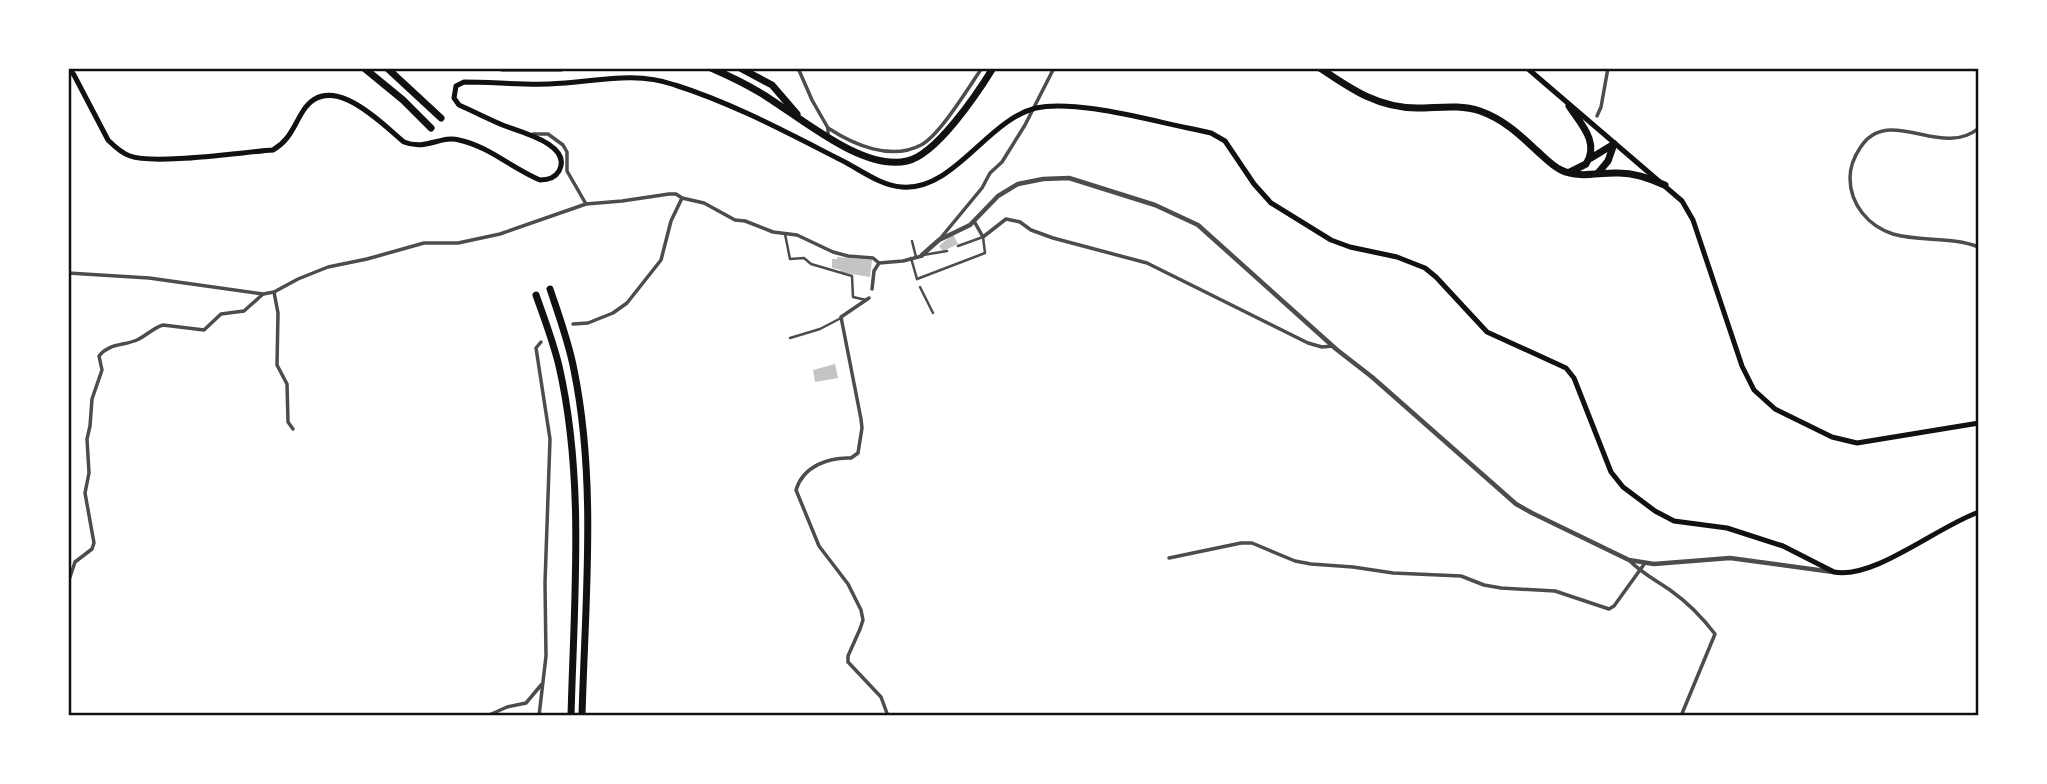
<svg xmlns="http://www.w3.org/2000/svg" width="2047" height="784" font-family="'Alegreya Sans',sans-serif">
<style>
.building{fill:#c4c4c4}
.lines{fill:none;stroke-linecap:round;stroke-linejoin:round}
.pedestrian{stroke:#4c4c4c;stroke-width:2.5}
.minor{stroke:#4c4c4c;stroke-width:3.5}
.tertiary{stroke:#4c4c4c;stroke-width:4.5}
.secondary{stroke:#111;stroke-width:5}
.motorway{stroke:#111;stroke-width:7}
.neatline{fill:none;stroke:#111;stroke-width:2.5}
</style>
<rect width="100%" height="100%" fill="#fff"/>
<!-- building -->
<g class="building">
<polygon points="953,234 958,244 943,251 939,246"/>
<polygon points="837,257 872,260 870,277 840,272 841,270 832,268 832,259 837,259"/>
<polygon points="835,364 838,378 815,382 813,370"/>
</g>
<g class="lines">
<!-- pedestrian -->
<g class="pedestrian">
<polyline points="785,234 790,259 804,258 811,264 852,276 853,297 866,300"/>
<polyline points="912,241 916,257"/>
<polyline points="923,255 947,251"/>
<polyline points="911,258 917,279"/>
<polyline points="917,279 985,253 983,237 958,246"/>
<polyline points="920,287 933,313"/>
<polyline points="790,338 820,329 841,318"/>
</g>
<!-- minor -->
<g class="minor">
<polyline points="798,68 812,100 828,128 828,134"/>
<polyline points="1597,116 1601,107 1608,68"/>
<path d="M828,128C854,145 891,161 921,145C940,135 968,88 982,68"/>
<path d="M1979,128C1941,160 1888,103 1860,148C1854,157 1850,167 1850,178C1850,204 1868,226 1893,234C1921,242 1951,236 1979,247"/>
<polyline points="533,134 548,134 563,145 567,152 567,171 586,204"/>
<polyline points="974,221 983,237 1006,219 1020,222 1031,230 1053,238 1147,263 1308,343 1322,347 1333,346"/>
<polyline points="939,240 982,188 990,173 1002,162 1025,125 1054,68"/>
<polyline points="68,273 149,278 263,294"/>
<polyline points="872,289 874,271 879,263"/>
<polyline points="274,292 278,313 277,365 287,384 288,422 293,429"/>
<path d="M869,298L841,317L861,419L862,428L858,453L851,458C829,457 803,466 796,490L819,546L848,584L861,610L863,620L860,629L848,656V662L881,697L888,716"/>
<polyline points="573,324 588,323 613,313 627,303 661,260 671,221 682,198"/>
<polyline points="1169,558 1241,543 1252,543 1295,561 1311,564 1353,567 1393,573 1461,576 1484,585 1501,588 1555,591 1609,609 1614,606 1645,563"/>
<path d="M1629,560C1641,573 1656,580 1670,590C1687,602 1702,617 1715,634L1681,716"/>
<path d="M68,583L75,562L92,549L94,543L85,493L89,473L87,439L90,426L92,399L102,370L99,356C109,343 123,346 137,340C146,336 153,328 163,325L204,330L221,314L244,311L263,294L274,292L298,279L328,267L367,259L424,243H458L500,234L586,204L622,201L669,194H676L682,198L704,203L735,220L745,221L773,232L797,235L833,252L848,256L873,258L879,263L903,261L922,256"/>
<polyline points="487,716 507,707 526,703 542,684"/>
<polyline points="539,716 546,656 545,583 550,439 536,348 541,342"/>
</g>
<!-- tertiary -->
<polyline class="tertiary" points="922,255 939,240 970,225 998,196 1018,184 1043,179 1069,178 1155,205 1198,225 1336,349 1372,377 1516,504 1532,513 1629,560 1654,564 1730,558 1833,572"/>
<!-- secondary -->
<g class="secondary">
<path d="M69,68L74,75L108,140C114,146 121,153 130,156C155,165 243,152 273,150C290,140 293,127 303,111C330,69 381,123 404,142C426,151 441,135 459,140C488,146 513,169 540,180C548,180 555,178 559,171C573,145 521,132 505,126C490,120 475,112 459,105L454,98L456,86L464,82C492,82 520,85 549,84C593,83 631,70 675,85C732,103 786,132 839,159C858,168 880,186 902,187C954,191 987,120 1036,108C1075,99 1152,121 1193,129L1211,133L1225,141L1254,184L1271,203L1331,240L1350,247L1397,257L1425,268L1436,277L1487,332L1566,368L1574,378L1611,472L1623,487L1655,511L1674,521L1727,528L1783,546L1834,572C1874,580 1938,526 1979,512"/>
<polyline points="1527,68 1682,201 1693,220 1742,366 1754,390 1775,409 1832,437 1857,443 1979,423"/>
</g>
<!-- motorway -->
<g class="motorway">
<polyline points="364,68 403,100 431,128"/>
<polyline points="387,68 441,118"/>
<polyline points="502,68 561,68"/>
<path d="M711,68C727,75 744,83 759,92C797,114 861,172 907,161C936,155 977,94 993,68"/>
<polyline points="740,68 772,85 797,114"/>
<path d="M1320,68C1351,89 1378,108 1417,108C1438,108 1459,104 1480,111C1503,119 1519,134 1536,150C1544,157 1552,166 1561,170C1580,179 1599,172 1619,173C1636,173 1649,179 1665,185"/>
<path d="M1569,106C1581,124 1600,143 1586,164L1570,172"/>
<polyline points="1591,158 1614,144"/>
<polyline points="1598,173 1608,161 1614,144"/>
<path d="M550,289C559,316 569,343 574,370C597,482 585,603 582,716"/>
<path d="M536,295C544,318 553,341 559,366C585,479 574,600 571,716"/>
</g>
</g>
<!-- border -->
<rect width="2047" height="784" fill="none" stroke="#ffffff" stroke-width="140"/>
<rect x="70" y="70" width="1907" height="644" class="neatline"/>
</svg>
